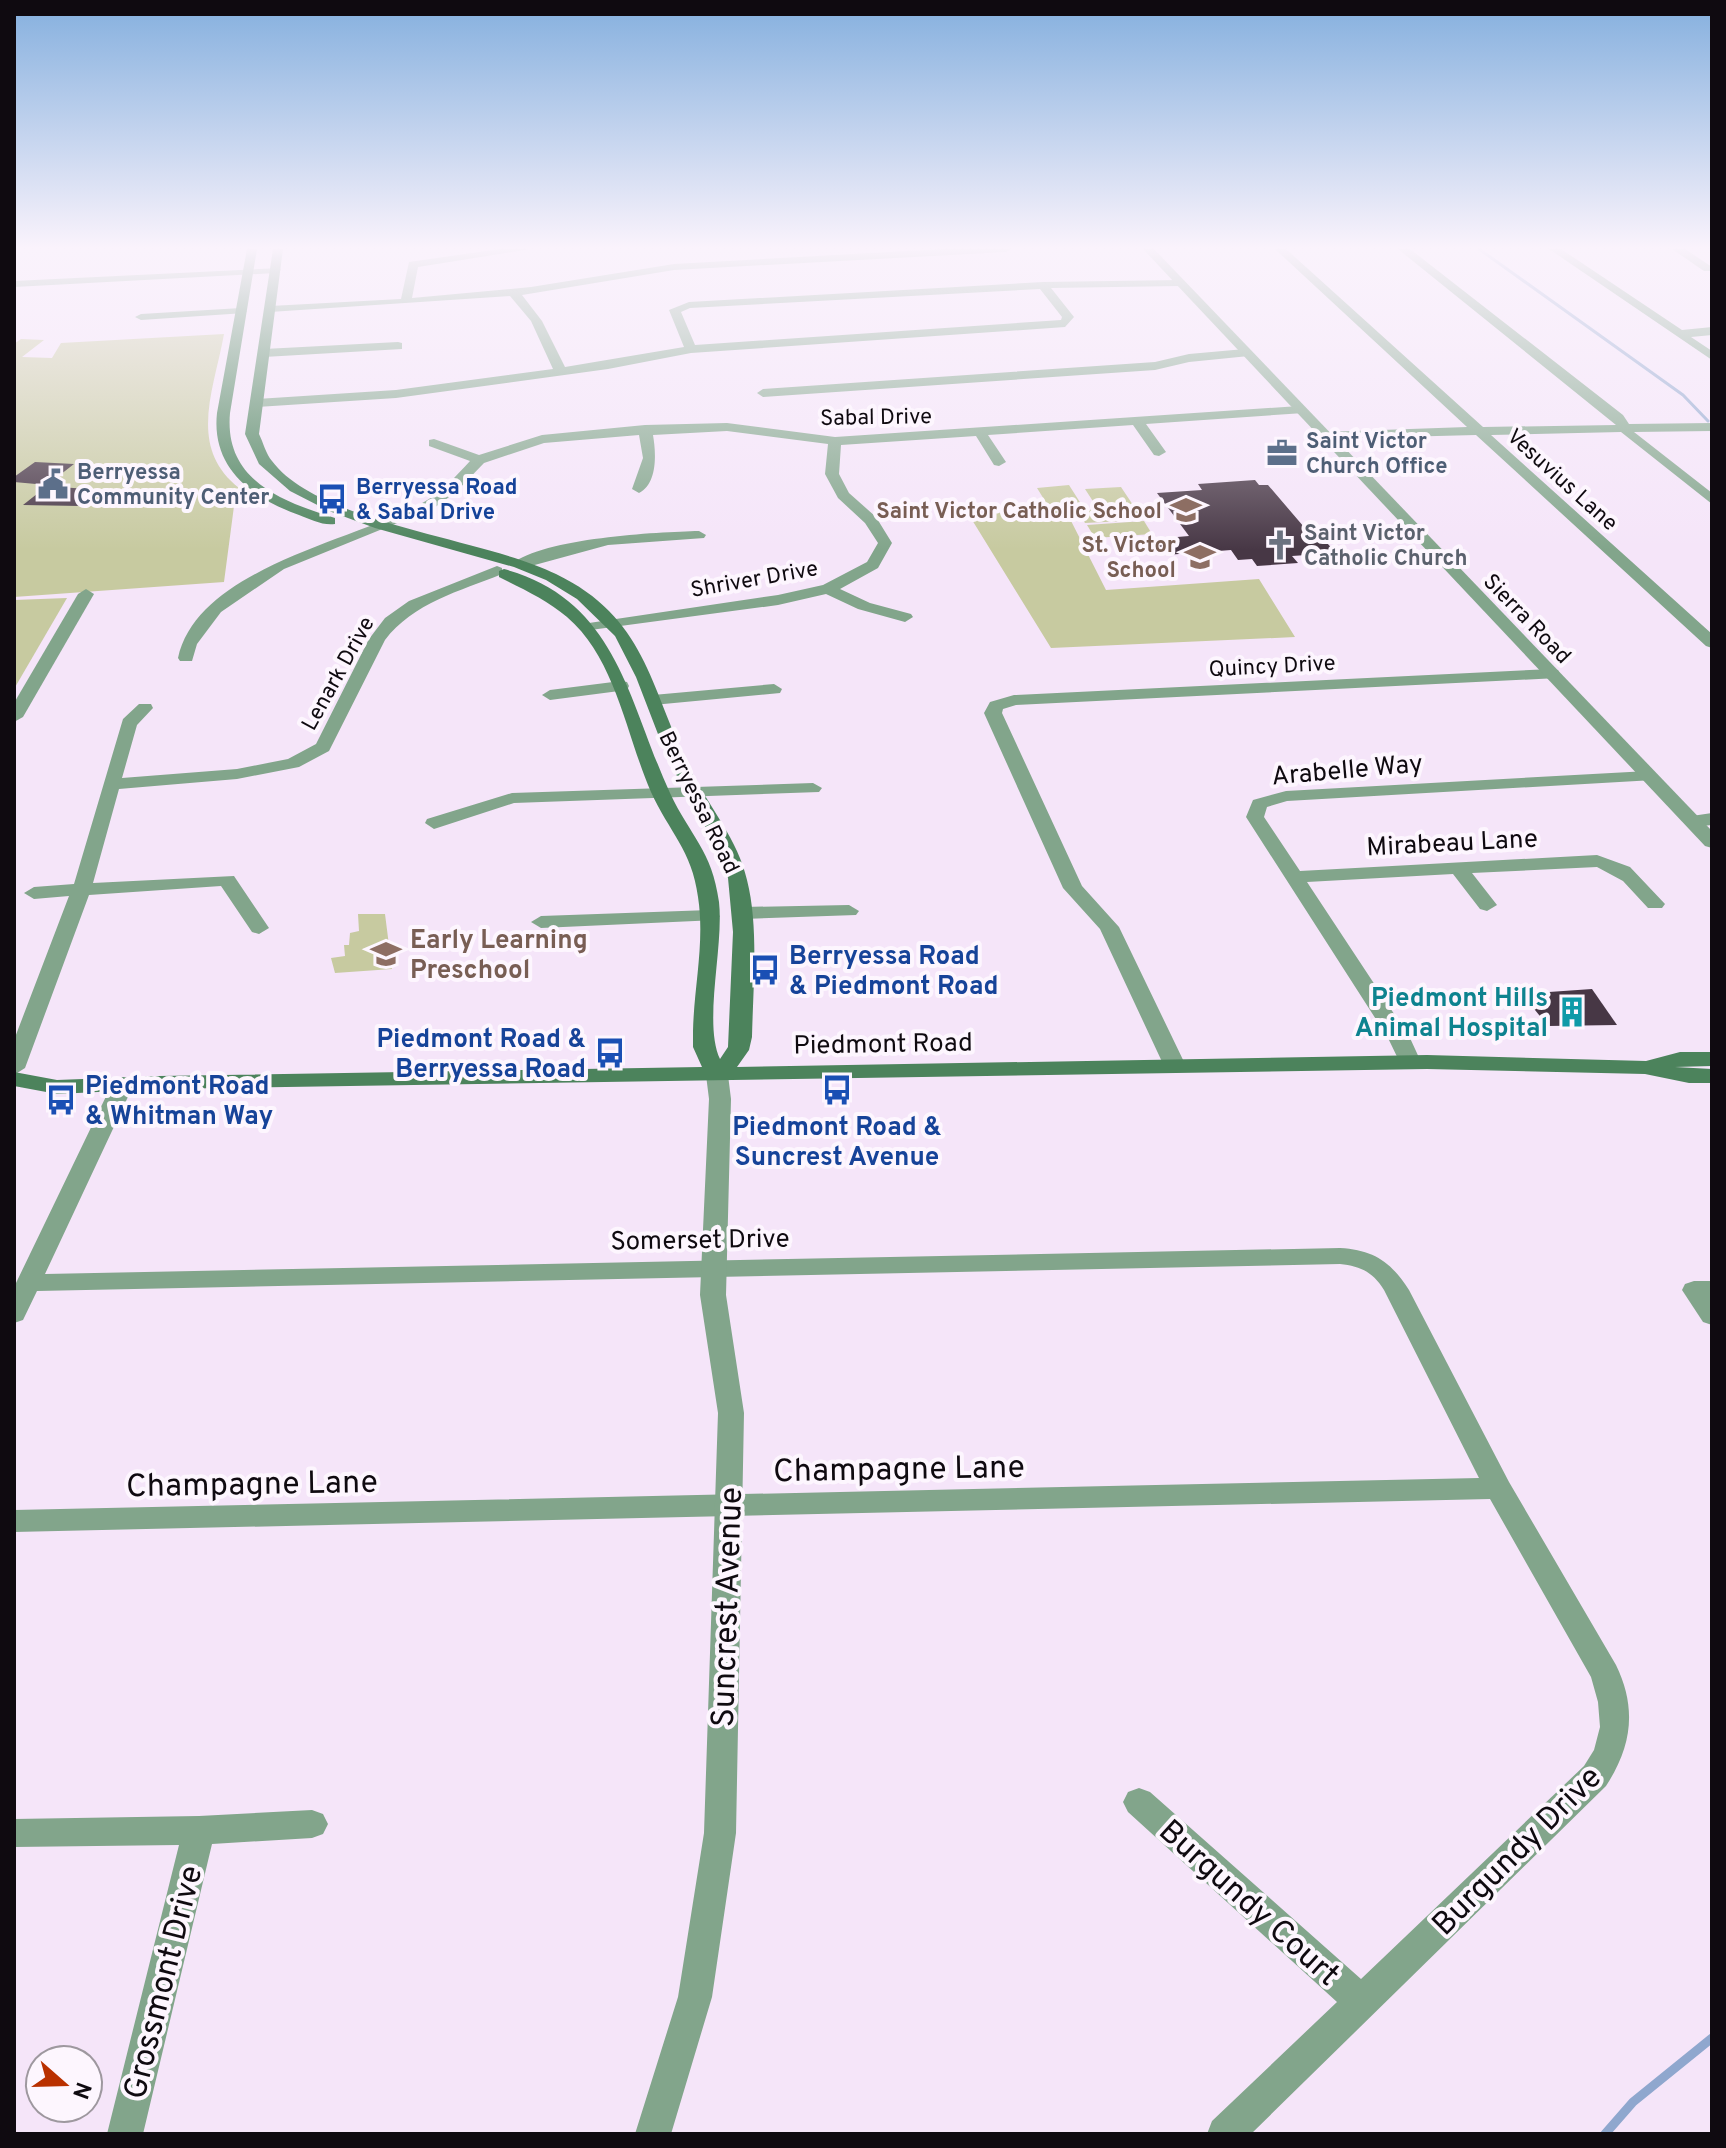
<svg xmlns="http://www.w3.org/2000/svg" width="1726" height="2148" font-family="Overpass,sans-serif">
<style>
.green{fill:#c7caa0}
.lines{fill:none;stroke-linecap:round;stroke-linejoin:round}
.stream-far1{stroke:#8fa7ce;stroke-width:3}
.stream{stroke:#8fa7ce;stroke-width:9}
.building{fill:#473745}
.minor{fill:#82a58b;fill-rule:evenodd}
.tertiary{fill:#82a58b;fill-rule:evenodd}
.secondary{fill:#4c835c;fill-rule:evenodd}
.labels{text-anchor:middle;stroke-width:8;stroke-linejoin:round;paint-order:stroke}
.far-street-label{font-size:22px;fill:#0f0a10;stroke:#fdf6fe}
.far-service-label{font-size:22px;font-weight:bold;fill:#4e5e75;stroke:#fdf6fe;text-anchor:start}
.far-transit-label{font-size:22px;font-weight:bold;fill:#164399;stroke:#fdf6fe;text-anchor:start}
.far-education-label{font-size:22px;font-weight:bold;fill:#785e54;stroke:#fdf6fe;text-anchor:end}
.far-worship-label{font-size:22px;font-weight:bold;fill:#5b616d;stroke:#fdf6fe;text-anchor:start}
.street-label{font-size:26px;fill:#0f0a10;stroke:#fdf6fe}
.education-label{font-size:26px;font-weight:bold;fill:#785e54;stroke:#fdf6fe;text-anchor:start}
.transit-label{font-size:26px;font-weight:bold;fill:#164399;stroke:#fdf6fe;text-anchor:start}
.culture-label{font-size:26px;font-weight:bold;fill:#0d838f;stroke:#fdf6fe;text-anchor:end}
.near-street-label{font-size:32px;fill:#0f0a10;stroke:#fdf6fe}
</style>
<rect width="100%" height="100%" fill="#f5e5f9"/>
<!-- green -->
<g class="green">
<path d="M224,334C214,390 187,447 239,488L236,491L224,582L14,597V344L21,339L44,340L22,357L52,358L61,343Z"/>
<polygon points="1069,485 1083,507 1065,509 1106,590 1259,579 1295,637 1051,648 969,515 1050,509 1037,488"/>
<polygon points="1121,487 1143,520 1085,523 1078,511 1098,509 1085,489"/>
<polygon points="1144,521 1152,534 1095,538 1087,525"/>
<polygon points="67,598 14,689 14,600"/>
<polygon points="358,914 385,914 392,969 335,973 331,958 345,956 344,945 349,945 350,933 359,931"/>
</g>
<g class="lines">
<!-- stream-far1 -->
<polyline class="stream-far1" points="1479,249 1683,395 1708,421"/>
<!-- stream -->
<polyline class="stream" points="1605,2134 1633,2102 1712,2038"/>
</g>
<!-- building -->
<g class="building">
<polygon points="35,462 74,464 47,485 14,482 14,477"/>
<polygon points="1255,480 1259,485 1268,485 1310,534 1319,534 1336,553 1292,556 1298,563 1257,566 1252,559 1238,560 1231,550 1166,555 1154,539 1189,536 1157,493 1202,490 1198,484"/>
<polygon points="47,486 100,490 80,506 23,505"/>
<polygon points="1592,989 1617,1025 1548,1026 1522,994"/>
</g>
<g class="lines">
<!-- minor -->
<g class="minor">
<path d="M500,249H531L418,267L412,298L531,287L674,264L943,249H1011L1006,252L674,270L522,295L542,321L565,367L684,347L669,310L689,302L1043,282L1179,280L1185,283L1179,286L1051,288L1074,317L1065,327L691,353L608,369L396,398L257,407L251,403L257,399L396,390L553,369L531,321L510,296L270,312L264,309L270,306L401,299L409,262ZM1040,289L1062,317L1061,320L695,345L681,312L690,308Z"/>
<polygon points="1275,249 1286,249 1483,427 1616,425 1398,249 1410,249 1623,415 1629,424 1712,423 1712,431 1634,432 1712,493 1712,504 1621,432 1491,435 1712,634 1712,648 1706,646 1476,435 1319,439 1317,436 1324,432 1467,427"/>
<polygon points="1549,249 1561,249 1682,330 1712,327 1712,335 1691,337 1712,351 1712,360"/>
<polygon points="1672,249 1685,249 1712,267 1712,271 1704,271"/>
<polygon points="279,268 281,270 275,273 14,287 14,281"/>
<polygon points="241,308 247,311 245,313 141,320 135,317 141,314"/>
<polygon points="398,342 402,343 402,349 264,357 258,353 264,349"/>
<polygon points="1245,349 1251,353 1249,356 1189,362 1155,370 763,397 757,393 763,389 1155,362 1189,354"/>
<path d="M1299,406L1305,410L1304,413L1146,424L1166,452L1159,456L1154,455L1133,425L988,435L1006,462L999,466L994,465L976,436L841,445L839,474L849,493L876,517L892,543L878,568L840,589L870,603L911,614L913,617L905,622L858,609L826,594L778,605L583,631L581,628L589,623L778,595L823,585L867,562L878,543L865,523L838,498L825,474L828,444L727,431L653,435C656,452 658,484 639,493L632,489L643,458L639,435L544,443L484,463L456,492L434,508L284,569L221,612L197,644L192,661H180L178,658C198,567 355,541 424,502C442,492 456,476 470,461L429,446V440L434,439L479,455L542,435L645,425L727,423L835,437Z"/>
<path d="M699,531L706,535L704,538L608,545L520,569L512,564C543,538 657,532 699,531Z"/>
<path d="M497,566L502,568V574C460,591 413,603 385,640L329,751L299,767L237,779L119,789L93,883L234,876L269,928L259,934L252,932L221,886L89,895L25,1068L14,1075V1040L69,896L34,899L24,893L34,887L74,884L123,719L139,704H151L153,708L137,725L122,778L237,769L288,759L316,744L369,639L385,618L409,601Z"/>
<polygon points="86,589 94,594 23,717 14,722 14,703 78,594"/>
<polygon points="1552,669 1558,670 1560,674 1558,678 1016,705 1003,709 1002,713 1082,886 1119,927 1186,1066 1175,1073 1164,1066 1100,929 1063,888 984,713 990,702 1014,695"/>
<polygon points="621,681 627,682 629,686 627,690 550,700 542,695 550,690"/>
<polygon points="774,684 782,689 780,693 653,705 645,700 653,695"/>
<polygon points="1648,771 1654,772 1657,776 1654,780 1287,801 1267,807 1264,817 1300,871 1597,855 1630,867 1665,904 1662,908 1648,908 1623,881 1597,867 1472,873 1497,905 1487,911 1480,909 1453,874 1307,882 1410,1038 1421,1062 1410,1069 1402,1067 1388,1038 1246,817 1253,800 1286,791"/>
<polygon points="813,783 822,788 819,792 514,803 434,829 425,823 427,819 512,793"/>
<polygon points="1712,813 1712,825 1692,827 1683,821 1685,817"/>
<polygon points="849,905 859,911 856,915 743,919 733,913 743,907"/>
<polygon points="710,910 720,916 717,920 541,928 531,922 541,916"/>
<path d="M123,1077L134,1084L45,1274L1340,1248C1374,1250 1391,1262 1409,1290L1509,1482L1616,1665C1637,1708 1632,1746 1606,1786L1251,2134H1207L1212,2121L1337,2002L1128,1812L1123,1802L1128,1792L1139,1788L1150,1792L1361,1979L1584,1766L1594,1750L1600,1727L1598,1702L1591,1677L1490,1499L14,1532V1510L1479,1478L1384,1290C1373,1272 1360,1266 1340,1264L37,1291L23,1320L14,1323L16,1283L112,1084Z"/>
<polygon points="1694,1281 1712,1281 1712,1325 1703,1322 1682,1290 1685,1284"/>
<polygon points="312,1810 323,1814 328,1824 323,1834 312,1838 212,1844 143,2134 107,2134 179,1845 14,1847 14,1819 199,1816"/>
</g>
<!-- tertiary -->
<g class="tertiary">
<polygon points="1143,249 1154,249 1712,831 1712,848 1705,846"/>
<polygon points="717,1068 728,1075 731,1099 726,1295 744,1413 736,1833 712,1997 671,2134 635,2134 678,1997 704,1833 718,1413 700,1295 709,1099 706,1075"/>
</g>
<!-- secondary -->
<g class="secondary">
<path d="M247,249H257L230,413C224,480 281,501 335,518V524C323,526 310,519 299,515C252,498 211,468 217,413Z"/>
<path d="M273,249H283L259,434C263,442 266,454 272,461C319,524 484,538 556,574C649,619 650,691 692,773C710,808 738,840 747,880C759,927 753,988 752,1037L749,1050L737,1067L1427,1055L1646,1061L1680,1052H1712V1066L1675,1067L1712,1069V1083H1689L1645,1074L1427,1069L159,1089L57,1094L14,1086V1072L57,1080L159,1076L702,1067L693,1047V1031C694,986 705,942 698,897C692,850 669,832 651,792C626,735 616,659 567,617C547,600 523,589 499,577V571L504,569C618,600 628,702 670,793C690,836 712,850 719,902C724,947 703,1023 720,1059L728,1047L733,932L728,878L717,848L668,760L636,677L615,636L577,599L546,580L514,567L375,528L329,511L290,491L259,464L245,434Z"/>
</g>
</g>
<!-- sky -->
<linearGradient id="sky" x2="0" y2="1"><stop stop-color="#84afde"/><stop offset="0.45" stop-color="#faf3fc"/><stop offset="1" stop-color="#faf3fc" stop-opacity="0"/></linearGradient>
<rect width="1726" height="550" fill="url(#sky)"/>
<!-- icons -->
<defs>
<g id="office-bare" transform="scale(2.4)"><path d="M-6-3h4V-5.5h4V-3h4V5H-6ZM-1-4.5V-3h2v-1.5ZM-6 0V1H6V0Z" fill="#5c6f8a" stroke="#fdf6fe" stroke-width="2.5" paint-order="stroke"/></g>
<g id="civic-bare" transform="scale(2.4)"><path d="M-.6-6.5H3V-4.5H.6V-3L4-1V1h2V6H-6V1h2V-1L-.6-3ZM-1.2 2.5V6h2.4V2.5Z" fill="#5c6f8a" stroke="#fdf6fe" stroke-width="2.5" paint-order="stroke"/></g>
<g id="bus-bare" transform="scale(2.4)"><path d="M-5-6H5V4H4V6H2V4H-2V6H-4V4H-5ZM-3.5-4V0h7V-4ZM-3.5 1.2v1.5H-2V1.2ZM2 1.2v1.5H3.5V1.2Z" fill="#1a4fb4" stroke="#fdf6fe" stroke-width="2.5" paint-order="stroke"/></g>
<g id="school-bare" transform="scale(2.4)"><path d="M0-5L7-2L0 1L-7-2ZM-4 1L0 2.5L4 1V4Q0 6-4 4Z" fill="#8d6e63" stroke="#fdf6fe" stroke-width="2.5" paint-order="stroke"/></g>
<g id="church-bare" transform="scale(2.4)"><path d="M-1.2-6h2.4v3.5h3.3v2.4h-3.3V6h-2.4V-.1h-3.3v-2.4h3.3Z" fill="#6b7280" stroke="#fdf6fe" stroke-width="2.5" paint-order="stroke"/></g>
<g id="building-bare" transform="scale(2.4)"><path d="M-4-6H4V6H1V3H-1V6H-4ZM-2.5-4.3h1.7v1.8h-1.7ZM.8-4.3h1.7v1.8H.8ZM-2.5-1h1.7V.8h-1.7ZM.8-1h1.7V.8H.8Z" fill="#0f9aa8" stroke="#fdf6fe" stroke-width="2.5" paint-order="stroke"/></g>
</defs>
<g fill-rule="evenodd">
<use href="#office-bare" x="1282" y="453"/>
<use href="#civic-bare" x="53" y="484"/>
<use href="#bus-bare" x="332" y="499"/>
<use href="#school-bare" x="1186" y="510"/>
<use href="#church-bare" x="1280" y="545"/>
<use href="#school-bare" x="1200" y="557"/>
<use href="#school-bare" x="386" y="954"/>
<use href="#bus-bare" x="765" y="970"/>
<use href="#building-bare" x="1572" y="1012"/>
<use href="#bus-bare" x="610" y="1053"/>
<use href="#bus-bare" x="837" y="1090"/>
<use href="#bus-bare" x="61" y="1100"/>
</g>
<g class="labels">
<!-- far-street labels -->
<g class="far-street-label">
<text transform="translate(876 416) rotate(-1)" y="8">Sabal Drive</text>
<text transform="translate(1563 479) rotate(42)" y="8">Vesuvius Lane</text>
<text transform="translate(754 578) rotate(-10)" y="8">Shriver Drive</text>
<text transform="translate(1528 618) rotate(46)" y="8">Sierra Road</text>
<text transform="translate(1272 665) rotate(-3)" y="8">Quincy Drive</text>
<text transform="translate(337 673) rotate(-61)" y="8">Lenark Drive</text>
<text transform="translate(700 802) rotate(64)" y="8">Berryessa Road</text>
</g>
<!-- far-service labels -->
<g class="far-service-label">
<text x="1306" y="448">Saint Victor<tspan x="1306" dy="25">Church Office</tspan></text>
<text x="77" y="479">Berryessa<tspan x="77" dy="25">Community Center</tspan></text>
</g>
<!-- far-transit labels -->
<g class="far-transit-label">
<text x="356" y="494">Berryessa Road<tspan x="356" dy="25">&amp; Sabal Drive</tspan></text>
</g>
<!-- far-education labels -->
<g class="far-education-label">
<text x="1162" y="518">Saint Victor Catholic School</text>
<text x="1176" y="552">St. Victor<tspan x="1176" dy="25">School</tspan></text>
</g>
<!-- far-worship labels -->
<g class="far-worship-label">
<text x="1304" y="540">Saint Victor<tspan x="1304" dy="25">Catholic Church</tspan></text>
</g>
<!-- street labels -->
<g class="street-label">
<text transform="translate(1347 769) rotate(-5)" y="9">Arabelle Way</text>
<text transform="translate(1452 842) rotate(-3)" y="9">Mirabeau Lane</text>
<text transform="translate(883 1043) rotate(-1)" y="9">Piedmont Road</text>
<text transform="translate(700 1239) rotate(-1)" y="9">Somerset Drive</text>
</g>
<!-- education labels -->
<g class="education-label">
<text x="410" y="948">Early Learning<tspan x="410" dy="30">Preschool</tspan></text>
</g>
<!-- transit labels -->
<g class="transit-label">
<text x="789" y="964">Berryessa Road<tspan x="789" dy="30">&amp; Piedmont Road</tspan></text>
<text x="586" y="1047" text-anchor="end">Piedmont Road &amp;<tspan x="586" dy="30">Berryessa Road</tspan></text>
<text x="85" y="1094">Piedmont Road<tspan x="85" dy="30">&amp; Whitman Way</tspan></text>
<text x="837" y="1135" text-anchor="middle">Piedmont Road &amp;<tspan x="837" dy="30">Suncrest Avenue</tspan></text>
</g>
<!-- culture labels -->
<g class="culture-label">
<text x="1548" y="1006">Piedmont Hills<tspan x="1548" dy="30">Animal Hospital</tspan></text>
</g>
<!-- near-street labels -->
<g class="near-street-label">
<text transform="translate(899 1468) rotate(-1)" y="11">Champagne Lane</text>
<text transform="translate(252 1483) rotate(-1)" y="11">Champagne Lane</text>
<text transform="translate(726 1607) rotate(-88)" y="11">Suncrest Avenue</text>
<text transform="translate(1516 1850) rotate(-45)" y="11">Burgundy Drive</text>
<text transform="translate(1250 1902) rotate(42)" y="11">Burgundy Court</text>
<text transform="translate(162 1982) rotate(-76)" y="11">Grossmont Drive</text>
</g>
</g>
<!-- border -->
<rect width="1726" height="2148" fill="none" stroke="#0f0a10" stroke-width="32"/>
<!-- north arrow -->
<g transform="translate(64 2084) rotate(110)"><circle r="38" fill="#fdf6fe" stroke="#9e989f" stroke-width="2"/>
<path d="M0-6L14 30L0 20L-14 30Z" fill="#b93000"/>
<text y="-12" font-size="22" font-weight="bold" text-anchor="middle" fill="#0f0a10">N</text>
</g>
</svg>
